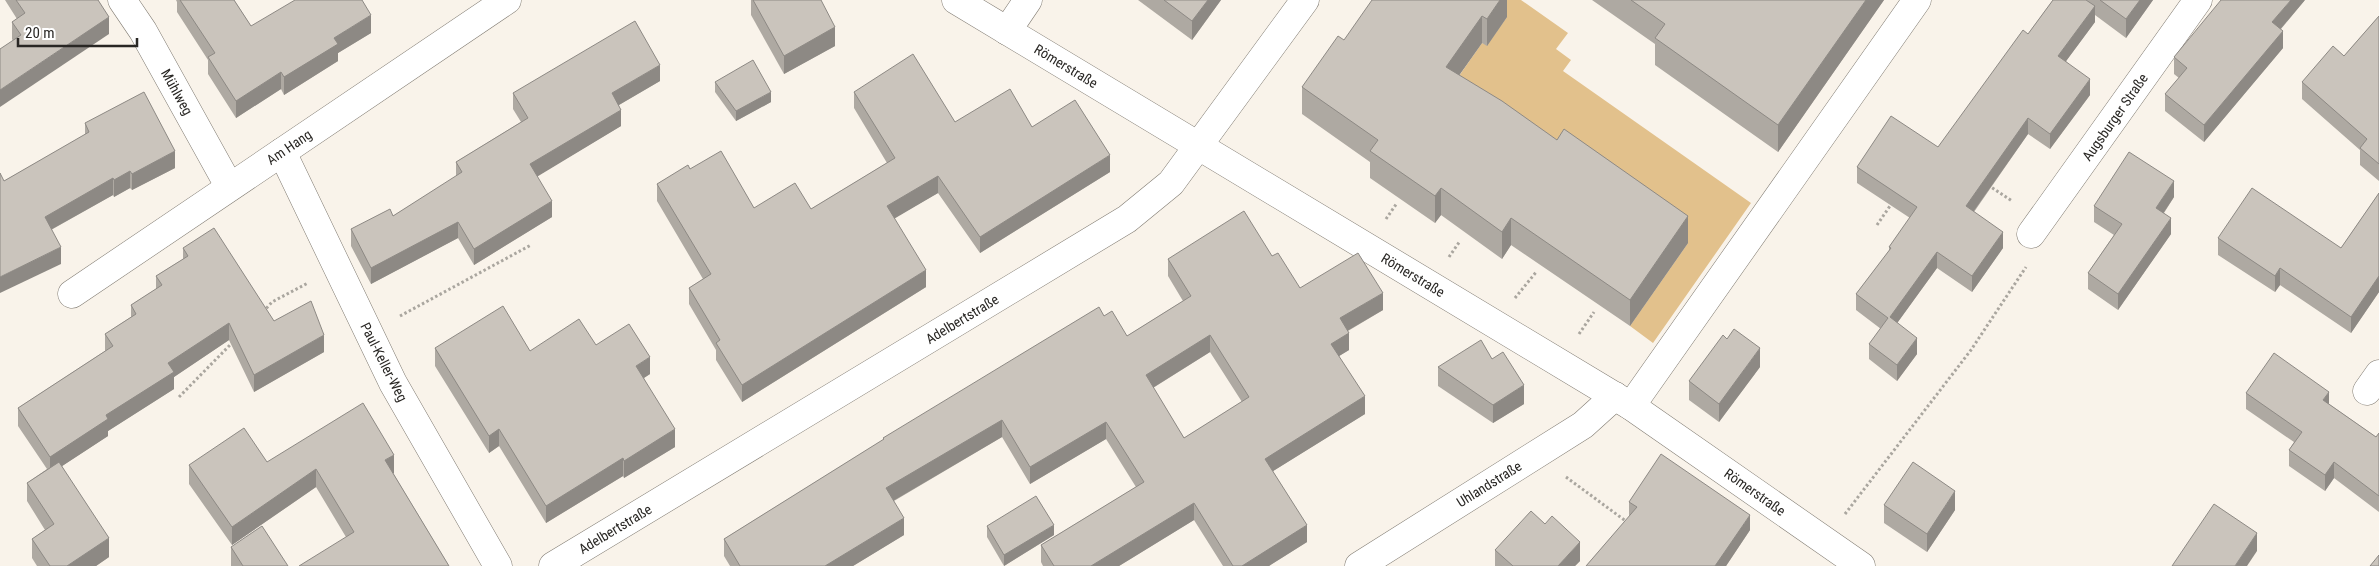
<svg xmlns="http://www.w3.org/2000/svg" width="2379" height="566" font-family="'Roboto Condensed',sans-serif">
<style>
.green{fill:#e2c18c}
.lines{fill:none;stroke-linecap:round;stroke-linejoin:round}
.minor-casing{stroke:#807b72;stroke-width:29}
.path{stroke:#aaa69f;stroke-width:3;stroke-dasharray:2.5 2.5;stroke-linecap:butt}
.minor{stroke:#fff;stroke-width:28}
.wall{fill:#aea9a2;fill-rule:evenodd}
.shaded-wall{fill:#8d8984}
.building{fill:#cac4bc;stroke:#8d8984;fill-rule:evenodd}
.labels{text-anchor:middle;stroke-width:4.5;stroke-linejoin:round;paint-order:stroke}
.street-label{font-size:14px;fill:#292724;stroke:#fff}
</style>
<rect width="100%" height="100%" fill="#f9f3ea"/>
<!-- green -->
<polygon class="green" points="1492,0 1521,0 1568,33 1556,49 1571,60 1563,71 1751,203 1653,343 1630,326 1688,243 1438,106 1482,43 1487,45 1507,17"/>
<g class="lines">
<!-- minor casing -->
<g class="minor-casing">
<g id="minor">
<polyline points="122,0 143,31 229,186"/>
<polyline points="956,0 1631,406 1861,566"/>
<polyline points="1007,31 1028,0"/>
<polyline points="282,152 393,383 498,566"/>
<polyline points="2031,234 2198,0"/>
<polyline points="72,294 507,0"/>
<polyline points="2367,391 2379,374"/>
<polyline points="1631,406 1917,0"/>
<polyline points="553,566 1127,219 1171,183 1305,0"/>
<polyline points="1359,566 1583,425 1615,396"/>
</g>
</g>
<!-- path -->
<g class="path">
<polyline points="1988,185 2012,201"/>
<polyline points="1386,219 1397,203"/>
<polyline points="1877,225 1892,203"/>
<polyline points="1449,257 1460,241"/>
<polyline points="1515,298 1537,271"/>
<polyline points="263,312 272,302 308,283"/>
<polyline points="400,316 531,245"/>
<polyline points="1579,334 1594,312"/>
<polyline points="179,397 232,343"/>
<polyline points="1566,477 1627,522"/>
<polyline points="1845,514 1971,350 2026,267"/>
</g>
<!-- minor -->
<use href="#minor" class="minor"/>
</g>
<!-- wall -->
<g class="wall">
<polygon points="5,0 98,0 109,34 13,41 12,39 12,22 17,19"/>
<polygon points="176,0 234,0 251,26 371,33 338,53 338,61 284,95 281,89 236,118 208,74 208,60 177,12 177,2"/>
<polygon points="751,0 821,0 835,46 784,74 751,15"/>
<polygon points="1138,0 1221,0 1192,40"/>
<polygon points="1507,0 1507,17 1487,46 1482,43 1459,75 1688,243 1630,326 1511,245 1502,259 1441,215 1435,223 1370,178 1370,162 1302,114 1302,87 1344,40"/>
<polygon points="1592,0 1884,0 1778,152 1655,65 1655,44"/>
<polygon points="2053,0 2153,0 2126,38 2095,15 2095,22 2066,61 2090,95 2050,149 2028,134 1974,212 2003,248 1972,292 1937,268 1897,323 1917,354 1897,381 1869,359 1869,344 1881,329 1856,310 1856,294 1889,251 1889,247 1910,218 1857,183 1857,167 1938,147 2028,34"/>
<polygon points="2305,0 2281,29 2283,48 2204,142 2165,111 2165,94 2179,78 2174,74 2174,57"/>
<polygon points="2379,16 2379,181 2360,165 2360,150 2302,99 2302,82 2344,56"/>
<polygon points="660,81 619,105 621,126 537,176 552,217 474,265 458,238 371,284 351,246 351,229 393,216 456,177 456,162 521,122 513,109 513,93"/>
<polygon points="715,82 771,102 736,121 715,92"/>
<polygon points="854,92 955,122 1032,127 1110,172 980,253 938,193 894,218 926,287 742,402 716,360 716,350 689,304 689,288 703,279 657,201 657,184 690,169 754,208 811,209 887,163 854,108"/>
<polygon points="85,123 175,168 132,190 130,188 114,197 113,195 51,230 61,264 4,181 85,135"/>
<polygon points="2379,193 2379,292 2351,333 2280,285 2275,292 2218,255 2218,238 2341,248"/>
<polygon points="2174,197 2164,213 2171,234 2118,310 2088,289 2088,273 2114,235 2094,222 2094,206"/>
<polygon points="183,248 274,321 324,352 254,392 229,340 174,377 174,389 108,431 108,436 62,466 109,557 96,566 37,566 32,558 32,539 45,530 27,501 27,483 47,469 18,426 18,408 105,351 105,334 131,317 131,305 156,289 156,276 183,259"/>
<path d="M1272,256L1300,288L1383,310L1348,331L1349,350L1339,356L1365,414L1273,471L1307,542L1269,566H1223L1194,520L1119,566H1043L1041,562V545L1136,487L1106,439L1030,484L1002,437L894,501L904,535L853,566H730L724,556V539L883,440V438L1104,316L1127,336L1183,301L1168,276V259ZM1210,352L1242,402L1184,438L1153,388Z"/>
<polygon points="596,345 650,374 644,378 675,447 624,478 623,476 546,523 499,446 489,453 435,366 435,348 530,351"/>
<polygon points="1492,359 1524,404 1493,423 1438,386 1438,367"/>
<polygon points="1760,367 1719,422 1689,400 1689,381"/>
<polygon points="2246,393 2329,404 2376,437 2379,433 2379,512 2334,478 2325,491 2289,466 2289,450 2294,442 2246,409"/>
<polygon points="267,462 394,473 393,473 449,566 346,537 316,487 232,545 189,484 189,465"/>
<polygon points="1629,502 1750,530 1726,566 1586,566 1629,517"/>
<polygon points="1884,505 1955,510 1927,552 1884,523"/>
<polygon points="987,526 1054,535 1004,566 987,537"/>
<polygon points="231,547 288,566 231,566"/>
<polygon points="1495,550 1580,561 1575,566 1495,566"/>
</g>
<!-- shaded-wall -->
<g class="shaded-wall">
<polygon points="1208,0 1221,0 1192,40 1192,21"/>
<polygon points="1500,0 1507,0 1507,17 1487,46 1487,19"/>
<polygon points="1866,0 1884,0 1778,152 1778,125"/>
<polygon points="2140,0 2153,0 2126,38 2126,19"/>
<polygon points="2291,0 2305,0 2272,39 2272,22"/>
<polygon points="2095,6 2095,22 2058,72 2058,56"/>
<polygon points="371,15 371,33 338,53 338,61 284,95 284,77 334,38"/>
<polygon points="1482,16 1482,43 1446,94 1446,67"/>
<polygon points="109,17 109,34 0,107 0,90"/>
<polygon points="835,27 835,46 784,74 784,56"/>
<polygon points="2283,31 2283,48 2204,142 2204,125"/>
<polygon points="660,65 660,81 612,109 612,93"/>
<polygon points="281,72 281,89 236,118 236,101"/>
<polygon points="2090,79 2090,95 2050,149 2050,134"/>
<polygon points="771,92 771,102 736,121 736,111"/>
<polygon points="621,110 621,126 530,181 530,164"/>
<polygon points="2028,118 2028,134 1966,222 1966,206"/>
<polygon points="175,151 175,168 132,190 132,174"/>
<polygon points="1110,155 1110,172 980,253 980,237"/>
<polygon points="130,171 130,188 114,197 114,180"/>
<polygon points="938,176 938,193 887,223 887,206"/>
<polygon points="113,178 113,195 45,233 45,217"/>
<polygon points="2174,181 2174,197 2156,224 2156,208"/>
<polygon points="1441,188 1441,215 1435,223 1435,196"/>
<polygon points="552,201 552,217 474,265 474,249"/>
<polygon points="1688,216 1688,243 1630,326 1630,300"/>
<polygon points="1511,218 1511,245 1502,259 1502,232"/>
<polygon points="2171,218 2171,234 2118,310 2118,294"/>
<polygon points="458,222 458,238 371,284 371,268"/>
<polygon points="2003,232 2003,248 1972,292 1972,276"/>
<polygon points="61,247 61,264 0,293 0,277"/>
<polygon points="1937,252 1937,268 1890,333 1890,317"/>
<polygon points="2280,268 2280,285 2275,292 2275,276"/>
<polygon points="926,270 926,287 742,402 742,385"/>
<polygon points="2379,276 2379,292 2351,333 2351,317"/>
<polygon points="1383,293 1383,310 1340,335 1340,318"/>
<polygon points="229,323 229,340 174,377 174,389 108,431 108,436 50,474 50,457 168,363"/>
<polygon points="1349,333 1349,350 1331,361 1331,344"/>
<polygon points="324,335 324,352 254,392 254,375"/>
<polygon points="1210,335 1210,352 1146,392 1146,375"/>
<polygon points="1917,338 1917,354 1897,381 1897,365"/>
<polygon points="1760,348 1760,367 1719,422 1719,404"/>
<polygon points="650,357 650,374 636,383 636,366"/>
<polygon points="1524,385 1524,404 1493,423 1493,405"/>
<polygon points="2329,392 2329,408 2323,400"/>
<polygon points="1365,396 1365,414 1265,476 1265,459"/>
<polygon points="1002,420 1002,437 886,505 886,488"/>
<polygon points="1106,422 1106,439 1030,484 1030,467"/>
<polygon points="499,429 499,446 489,453 489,436"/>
<polygon points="675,429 675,447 624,478 624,461"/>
<polygon points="394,455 394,473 385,478 385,460"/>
<polygon points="623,458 623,476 546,523 546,506"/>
<polygon points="2334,462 2334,478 2325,491 2325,475"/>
<polygon points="316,469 316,487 232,545 232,527"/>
<polygon points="1955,491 1955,510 1927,552 1927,534"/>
<polygon points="1194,503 1194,520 1119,566 1091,566"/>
<polygon points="1750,515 1750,530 1726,566 1715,566"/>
<polygon points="904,518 904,535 853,566 825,566"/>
<polygon points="1054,525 1054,535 1004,566 1004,555"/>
<polygon points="1307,525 1307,542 1269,566 1242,566"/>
<polygon points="2257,533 2257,551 2247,566 2235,566"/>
<polygon points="109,538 109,557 96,566 67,566"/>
<polygon points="1580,542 1580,561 1575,566 1558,566"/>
</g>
<!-- building -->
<g class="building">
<polygon points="16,0 98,0 109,17 0,90 0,49 21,35 12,22 25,13"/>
<polygon points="180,0 234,0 251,26 295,0 362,0 371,15 334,38 338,44 284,77 281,72 236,101 208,57 215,53"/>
<polygon points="753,0 821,0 835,27 784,56"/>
<polygon points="1164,0 1208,0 1192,21"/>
<polygon points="1372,0 1500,0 1487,19 1482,16 1446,67 1502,101 1557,140 1564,129 1688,216 1630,300 1511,218 1502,232 1441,188 1435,196 1370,151 1378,140 1302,87 1338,36 1344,40"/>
<polygon points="1631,0 1866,0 1778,125 1655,38 1665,24"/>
<polygon points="2053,0 2086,0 2095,6 2058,56 2090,79 2050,134 2028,118 1966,206 2003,232 1972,276 1937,252 1890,317 1917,338 1897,365 1869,344 1888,318 1856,294 1891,248 1889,247 1917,207 1857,167 1891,116 1938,147 2023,30 2028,34"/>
<polygon points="2100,0 2140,0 2126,19"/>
<polygon points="2221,0 2291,0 2272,22 2283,31 2204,125 2165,94 2187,68 2174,57"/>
<polygon points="2379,16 2379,164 2360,148 2367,139 2302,82 2333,46 2344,56"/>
<polygon points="635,21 660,65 612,93 621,110 530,164 552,201 474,249 458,222 371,268 351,229 390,209 393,216 462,172 456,162 528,118 513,93"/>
<polygon points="913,54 955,122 1010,89 1032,127 1075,100 1110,155 980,237 938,176 887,206 926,270 742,385 716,343 720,340 689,288 711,274 657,184 688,165 690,169 721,151 754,208 795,183 811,209 895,158 854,92"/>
<polygon points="753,60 771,92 736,111 715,82"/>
<polygon points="144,92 175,151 132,174 130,171 114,180 113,178 45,217 61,247 0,277 0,173 4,181 89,132 85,123"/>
<polygon points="2129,152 2174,181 2156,208 2171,218 2118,294 2088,273 2122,224 2094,206"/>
<polygon points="2252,188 2341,248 2379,193 2379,276 2351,317 2280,268 2275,276 2218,238"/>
<path d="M1244,211L1272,256L1278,253L1300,288L1358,253L1383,293L1340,318L1349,333L1331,344L1365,396L1265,459L1307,525L1242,566H1233L1194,503L1091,566H1054L1041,545L1144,482L1106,422L1030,467L1002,420L886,488L904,518L825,566H740L724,539L884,439L883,438L1099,307L1104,316L1112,311L1127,336L1191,296L1168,259ZM1210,335L1249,397L1184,438L1146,375Z"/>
<polygon points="214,228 274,321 311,301 324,335 254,375 229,323 168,363 174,372 106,415 108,419 50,457 18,408 113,346 105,334 136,314 131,305 162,285 156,276 188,256 183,248"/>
<polygon points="503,306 530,351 579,319 596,345 629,324 650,357 636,366 675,429 624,461 623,458 546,506 499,429 489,436 435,348"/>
<polygon points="1734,329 1760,348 1719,404 1689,381 1723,335 1727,339"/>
<polygon points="1481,340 1492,359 1503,352 1524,385 1493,405 1438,367"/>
<polygon points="2274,353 2329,392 2323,400 2376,437 2379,433 2379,496 2334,462 2325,475 2289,450 2302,432 2246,393"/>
<polygon points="363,403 394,455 385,460 449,566 299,566 354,532 316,469 232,527 189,465 244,428 267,462"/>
<polygon points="1661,454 1750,515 1715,566 1586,566 1637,507 1629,502"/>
<polygon points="59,462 109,538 67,566 50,566 32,539 54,524 27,483"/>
<polygon points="1913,462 1955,491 1927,534 1884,505"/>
<polygon points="1036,496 1054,525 1004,555 987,526"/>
<polygon points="2214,504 2257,533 2235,566 2172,566"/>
<polygon points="1531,511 1545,524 1552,516 1580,542 1558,566 1513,566 1495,550"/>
<polygon points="262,526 288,566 243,566 231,547"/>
<polygon points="2379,555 2379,566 2370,566"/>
</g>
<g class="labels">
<!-- street labels -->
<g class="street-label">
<text transform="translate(1066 66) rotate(31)" y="5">Römerstraße</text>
<text transform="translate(177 92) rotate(61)" y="5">Mühlweg</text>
<text transform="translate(2115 117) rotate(-55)" y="5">Augsburger Straße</text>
<text transform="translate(289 147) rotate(-34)" y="5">Am Hang</text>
<text transform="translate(1413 275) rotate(31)" y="5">Römerstraße</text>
<text transform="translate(962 319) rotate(-31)" y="5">Adelbertstraße</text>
<text transform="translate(384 362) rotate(63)" y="5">Paul-Keller-Weg</text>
<text transform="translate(1489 484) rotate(-32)" y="5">Uhlandstraße</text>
<text transform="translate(1755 492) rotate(35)" y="5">Römerstraße</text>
<text transform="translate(615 529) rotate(-31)" y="5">Adelbertstraße</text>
</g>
</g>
<!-- scale -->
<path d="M18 38v8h119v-8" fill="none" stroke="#292724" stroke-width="2.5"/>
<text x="25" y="38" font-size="15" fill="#292724" stroke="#ffffff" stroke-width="4" paint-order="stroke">20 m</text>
</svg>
